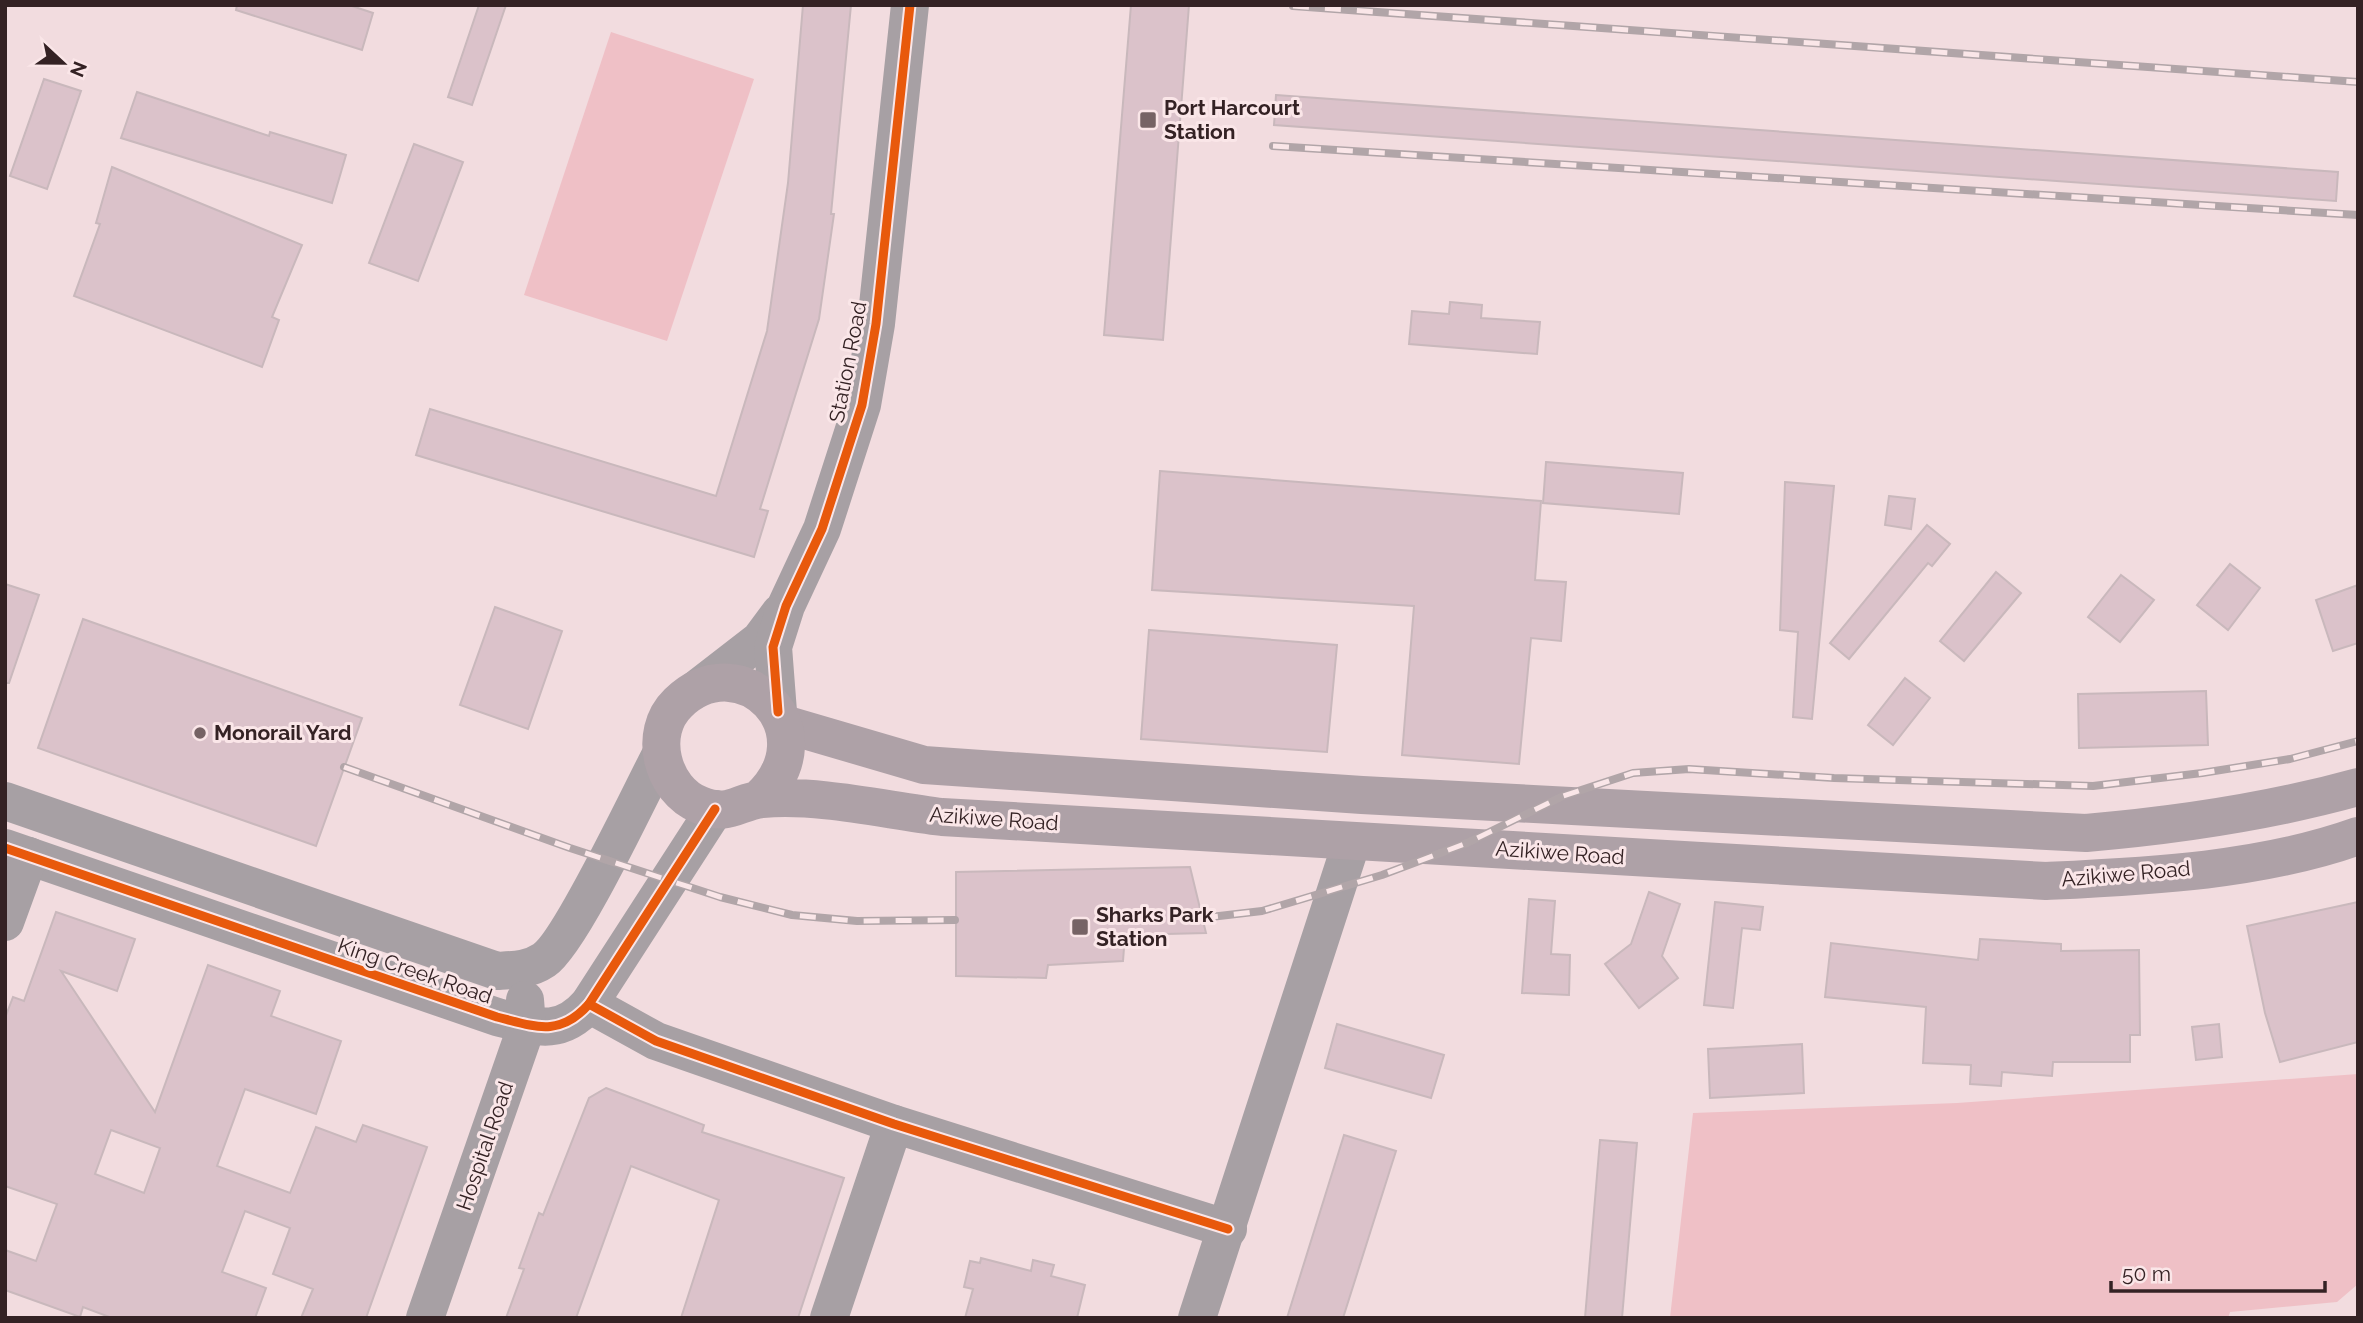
<svg xmlns="http://www.w3.org/2000/svg" width="2363" height="1323" font-family="Raleway,sans-serif">
<style>
.green{fill:#efc0c6}
.building{fill:#dbc2ca;stroke:#c9b8bc;stroke-width:2;fill-rule:evenodd}
.lines{fill:none;stroke-linecap:round;stroke-linejoin:round}
.minor{stroke:#a7a0a4;stroke-width:38}
.major{stroke:#aea1a7;stroke-width:38}
.rail-casing{stroke:#b1a5a8;stroke-width:8}
.rail{stroke:#fae6e8;stroke-width:5;stroke-dasharray:16;stroke-linecap:butt}
.cycleway-casing{stroke:#fae6e8;stroke-width:13}
.cycleway{stroke:#e8590c;stroke-width:9}
.poi-dot{fill:#766365;stroke:#fae6e8;stroke-width:2.5}
.labels{text-anchor:middle;stroke-width:6;stroke-linejoin:round;paint-order:stroke}
.poi-label{font-size:21px;font-weight:bold;fill:#342224;stroke:#fae6e8;text-anchor:start}
.street-label{font-size:21px;fill:#342224;stroke:#fae6e8}
</style>
<rect width="100%" height="100%" fill="#f2dcdf"/>
<!-- green -->
<g class="green">
<polygon points="611,32 754,79 667,341 524,295"/>
<polygon points="2358,1074 2358,1284 2337,1302 2230,1312 2228,1318 1670,1318 1693,1113 1957,1103"/>
</g>
<!-- building -->
<g class="building">
<polygon points="237,5 349,5 373,13 362,50 236,10"/>
<polygon points="479,5 506,5 472,105 448,97"/>
<polygon points="803,5 851,5 831,214 834,214 819,319 760,509 768,511 754,557 416,455 430,409 716,496 767,331 788,183"/>
<polygon points="1131,5 1189,5 1163,340 1104,335"/>
<polygon points="44,79 81,91 47,189 10,176"/>
<polygon points="137,92 269,136 270,132 346,155 332,203 121,138"/>
<polygon points="1276,95 2338,172 2336,201 1274,125"/>
<polygon points="414,144 463,162 418,281 369,263"/>
<polygon points="112,167 302,245 272,317 279,320 262,367 74,296 100,224 96,223"/>
<polygon points="1450,302 1482,305 1481,318 1540,322 1537,354 1409,344 1412,311 1449,314"/>
<polygon points="1546,462 1683,473 1679,514 1543,503"/>
<polygon points="1160,471 1541,501 1535,580 1566,582 1561,641 1531,638 1519,764 1402,755 1414,606 1152,590"/>
<polygon points="1785,482 1834,486 1812,719 1793,717 1798,632 1780,630"/>
<polygon points="1889,496 1915,499 1911,529 1885,525"/>
<polygon points="1927,525 1950,544 1932,566 1928,563 1849,659 1830,643"/>
<polygon points="2230,564 2260,588 2228,630 2197,605"/>
<polygon points="1996,572 2021,593 1964,661 1940,641"/>
<polygon points="2121,575 2154,600 2120,642 2088,617"/>
<polygon points="5,584 39,595 9,683 5,683"/>
<polygon points="2358,585 2358,643 2333,651 2316,600"/>
<polygon points="495,607 562,631 528,729 460,705"/>
<polygon points="83,619 362,718 316,846 38,748"/>
<polygon points="1149,630 1337,645 1327,752 1141,739"/>
<polygon points="1905,678 1930,698 1893,745 1868,725"/>
<polygon points="2206,691 2208,745 2079,748 2078,694"/>
<polygon points="1190,867 1206,933 1125,935 1123,961 1048,965 1046,978 956,976 956,872"/>
<polygon points="1649,892 1680,904 1662,956 1678,978 1639,1008 1605,964 1631,944"/>
<polygon points="1529,899 1555,901 1551,954 1570,955 1569,995 1522,993"/>
<polygon points="1715,902 1763,907 1760,930 1742,928 1733,1008 1704,1005"/>
<polygon points="2358,902 2358,1042 2280,1062 2265,1013 2247,926"/>
<path d="M56,912L135,939L117,991L61,971L155,1112L208,965L280,991L271,1016L341,1041L316,1114L245,1089L217,1166L290,1193L316,1127L356,1142L363,1125L427,1147L366,1318H301L313,1289L273,1274L290,1228L245,1211L222,1272L266,1288L255,1318H112L83,1307L80,1317L5,1290V1250L36,1261L57,1204L5,1186V1018L13,997L24,1001ZM111,1130L160,1148L144,1193L95,1174Z"/>
<polygon points="1980,939 2061,944 2061,951 2139,950 2140,1035 2130,1035 2130,1062 2053,1062 2052,1076 2002,1072 2001,1086 1970,1084 1971,1065 1923,1063 1926,1007 1825,997 1831,943 1978,960"/>
<polygon points="1337,1024 1444,1055 1431,1098 1325,1068"/>
<polygon points="2219,1024 2222,1057 2196,1060 2192,1027"/>
<polygon points="1802,1044 1804,1093 1710,1098 1708,1049"/>
<polygon points="606,1088 704,1125 702,1132 844,1178 798,1318 681,1318 719,1200 631,1166 576,1318 506,1318 524,1269 519,1268 539,1213 543,1215 589,1098"/>
<polygon points="1344,1135 1396,1151 1343,1318 1287,1318"/>
<polygon points="1600,1140 1637,1143 1622,1318 1585,1318"/>
<polygon points="981,1258 1031,1271 1033,1260 1054,1265 1051,1276 1085,1285 1077,1318 965,1318 973,1289 964,1287 970,1261 980,1263"/>
</g>
<g class="lines">
<!-- minor -->
<g class="minor">
<polyline points="698,688 760,640 780,613"/>
<polyline points="778,712 773,647 786,606 822,529 862,405 876,324 910,5"/>
<path d="M5,801L497,971C514,970 529,970 544,960C571,942 641,792 661,754"/>
<path d="M5,848L497,1017C536,1027 560,1037 589,1004L715,809"/>
<polyline points="5,922 29,856"/>
<polyline points="589,1004 656,1041 894,1124 1228,1229"/>
<polyline points="425,1318 527,1025 525,1000"/>
<polyline points="829,1318 894,1124"/>
<polyline points="1197,1318 1352,841"/>
</g>
<!-- major -->
<g class="major">
<path d="M784,724L924,765L1362,795L2086,833C2179,825 2268,812 2358,787"/>
<path d="M759,799C832,731 741,642 678,703C647,733 662,790 700,805C730,817 737,802 762,799C821,794 884,810 942,817L2046,881C2149,876 2260,871 2358,836"/>
</g>
<!-- rail casing -->
<g class="rail-casing">
<g id="rail">
<polyline points="1293,6 2358,82"/>
<polyline points="1273,146 2358,215"/>
<polyline points="344,767 570,848 720,897 792,915 857,921 955,920"/>
<polyline points="1202,918 1262,911 1382,875 1467,843 1563,796 1633,773 1689,769 1834,778 2093,786 2202,773 2290,759 2358,741"/>
</g>
</g>
<!-- rail -->
<use href="#rail" class="rail"/>
<!-- cycleway casing -->
<g class="cycleway-casing">
<g id="cycleway">
<polyline points="778,712 773,647 786,606 822,529 862,405 876,324 910,5"/>
<path d="M5,848L497,1017C536,1027 560,1037 589,1004L715,809"/>
<polyline points="589,1004 656,1041 894,1124 1228,1229"/>
</g>
</g>
<!-- cycleway -->
<use href="#cycleway" class="cycleway"/>
</g>
<!-- markers -->
<g class="poi-dot">
<rect x="1139" y="111" width="18" height="18" rx="3.5"/>
<circle cx="200" cy="733" r="7"/>
<rect x="1071" y="918" width="18" height="18" rx="3.5"/>
</g>
<g class="labels">
<!-- poi labels -->
<g class="poi-label">
<text x="1164" y="115">Port Harcourt<tspan x="1164" dy="24">Station</tspan></text>
<text x="214" y="740">Monorail Yard</text>
<text x="1096" y="922">Sharks Park<tspan x="1096" dy="24">Station</tspan></text>
</g>
<!-- street labels -->
<g class="street-label">
<text transform="translate(848 362) rotate(-79)" y="7">Station Road</text>
<text transform="translate(994 819) rotate(4)" y="7">Azikiwe Road</text>
<text transform="translate(1560 853) rotate(4)" y="7">Azikiwe Road</text>
<text transform="translate(2126 874) rotate(-5)" y="7">Azikiwe Road</text>
<text transform="translate(415 971) rotate(19)" y="7">King Creek Road</text>
<text transform="translate(485 1146) rotate(-71)" y="7">Hospital Road</text>
</g>
</g>
<!-- border -->
<rect width="2363" height="1323" fill="none" stroke="#342224" stroke-width="14"/>
<!-- north arrow -->
<g transform="translate(63 63) rotate(112)" stroke="#fae6e8" stroke-width="5" paint-order="stroke">
<path d="M0-5L12 26L0 18L-12 26Z" fill="#342224"/>
<text y="-10" font-size="19" font-weight="bold" text-anchor="middle" fill="#342224">N</text>
</g>
<!-- scale -->
<path d="M2111 1281v10h214v-10" fill="none" stroke="#342224" stroke-width="3.5"/>
<text x="2122" y="1281" font-size="21" fill="#342224" stroke="#fae6e8" stroke-width="5" paint-order="stroke">50 m</text>
</svg>
